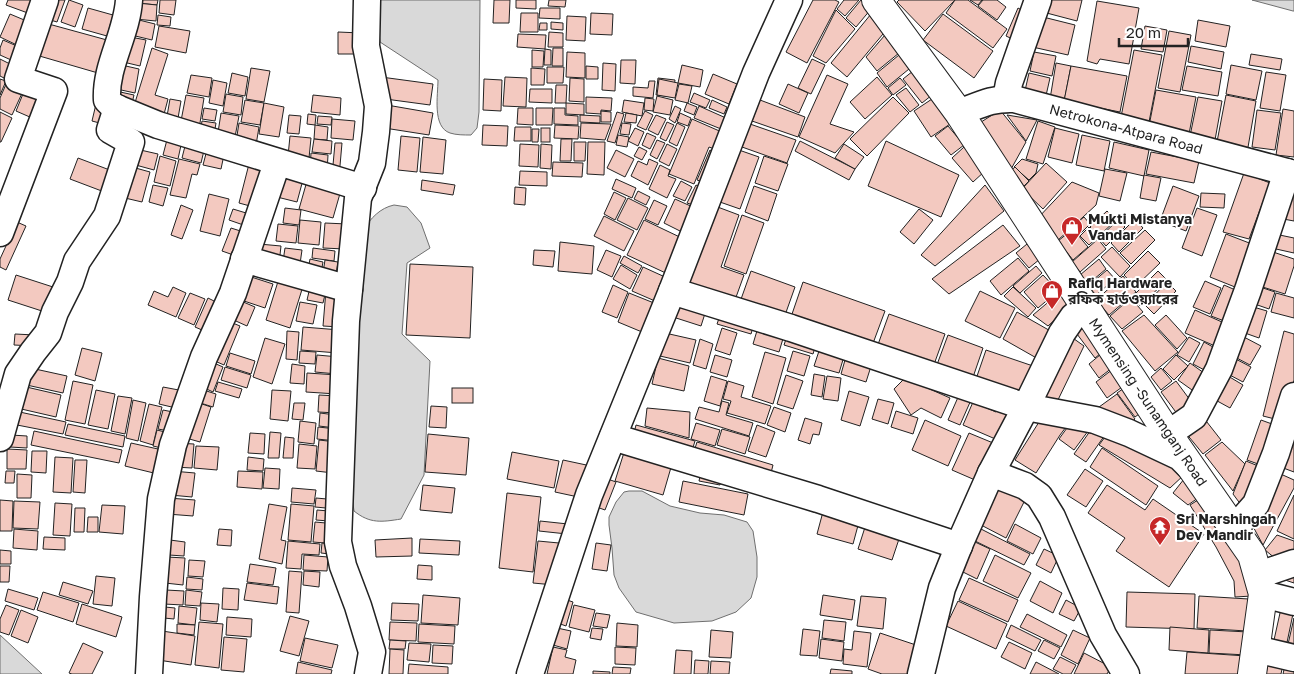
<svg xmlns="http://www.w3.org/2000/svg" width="1294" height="674" font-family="'Golos Text','Noto Sans Bengali',sans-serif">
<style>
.water{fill:#d9d9d9;stroke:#6f6f6f}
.building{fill:#f3c9c0;stroke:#222}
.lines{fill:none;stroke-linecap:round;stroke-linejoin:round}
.minor-casing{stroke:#222;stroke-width:29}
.major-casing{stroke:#222;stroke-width:30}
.minor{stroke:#fff;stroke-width:26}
.major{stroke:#fff;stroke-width:28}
.labels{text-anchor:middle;stroke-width:4;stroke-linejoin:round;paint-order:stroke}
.street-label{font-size:14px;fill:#222;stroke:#fff}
.poi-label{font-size:14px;font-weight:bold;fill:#222;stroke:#fff;text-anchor:start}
</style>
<rect width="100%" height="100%" fill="#fff"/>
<!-- water -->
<g class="water">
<path d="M375,0H480L479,112L477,128L471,135C464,135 456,135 450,133C432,127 438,95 438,80L380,42Z"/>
<polygon points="1252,0 1294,0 1294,11 1293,11"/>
<path d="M394,205L407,207L421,223L430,248L407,263L402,334L430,361L424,475L401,519C382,522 370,524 354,511L351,489L363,230C371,218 380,208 394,205Z"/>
<polygon points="629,491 642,491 670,506 700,513 724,515 747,522 753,531 757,557 757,577 751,598 736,612 712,621 674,623 636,612 619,588 614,575 612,548 609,525 609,517 616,502 624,492"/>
<polygon points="0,635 42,674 0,674"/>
</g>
<!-- building -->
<g class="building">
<polygon points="8,0 41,0 36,16 6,5"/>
<polygon points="54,0 65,0 57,22 47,19"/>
<polygon points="69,0 83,5 75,27 61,22"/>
<polygon points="137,0 158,0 157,5 137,3"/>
<polygon points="160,0 176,0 174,15 159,13"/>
<polygon points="494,0 510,0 509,23 493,23"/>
<polygon points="516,0 536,0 536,9 516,8"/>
<polygon points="549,0 566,0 565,7 548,6"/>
<polygon points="813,0 835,0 839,2 807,63 786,52"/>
<polygon points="844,0 859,0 845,16 837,9"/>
<polygon points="861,0 871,9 856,27 846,18"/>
<polygon points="899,0 955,0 925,31 897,2"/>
<polygon points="955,0 968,0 1007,29 993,48 946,13"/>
<polygon points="970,0 982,0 978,5"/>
<polygon points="983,0 997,0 1006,7 997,20 978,6"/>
<polygon points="1042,0 1082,0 1077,21 1039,11"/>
<polygon points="1097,1 1139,8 1129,64 1100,59 1097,64 1087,61"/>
<polygon points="137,3 157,5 156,21 135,19"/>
<polygon points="88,8 113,15 107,36 82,29"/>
<polygon points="540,8 560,8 560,19 539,18"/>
<polygon points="1018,8 1031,15 1021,43 1006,36"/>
<polygon points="836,10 855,29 826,63 813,56"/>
<polygon points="521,13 538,13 538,32 520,32"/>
<polygon points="591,13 613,14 612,35 590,34"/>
<polygon points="10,14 29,22 19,46 0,37"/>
<polygon points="871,14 888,28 847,77 831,63"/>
<polygon points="943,14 993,51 974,78 923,40"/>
<polygon points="158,15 171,17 170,26 157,25"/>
<polygon points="1035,15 1075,25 1068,55 1028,46"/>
<polygon points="567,16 586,17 585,41 566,40"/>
<polygon points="131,18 155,24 152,40 127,34"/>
<polygon points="1198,20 1230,26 1226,47 1195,41"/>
<polygon points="551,22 563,23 563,30 551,29"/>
<polygon points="45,23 107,40 98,73 36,55"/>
<polygon points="540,23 547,23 547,30 539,30"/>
<polygon points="159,26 190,31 186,53 155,47"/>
<polygon points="1145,26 1167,30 1163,52 1141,49"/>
<polygon points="1169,31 1191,35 1180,92 1158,88"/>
<polygon points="338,32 361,33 361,54 338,54"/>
<polygon points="549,32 563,33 563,47 548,47"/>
<polygon points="518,34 546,35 545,49 517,47"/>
<polygon points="885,35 899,53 877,71 866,57"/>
<polygon points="125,36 146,40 140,66 119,61"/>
<polygon points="3,40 26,50 20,64 0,55 0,48"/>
<polygon points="1191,46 1224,52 1221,69 1188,62"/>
<polygon points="152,48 168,54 155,95 168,99 163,118 133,109"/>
<polygon points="553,48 563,48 563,66 552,66"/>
<polygon points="545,49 551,50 551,65 544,65"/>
<polygon points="532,50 544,51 543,67 532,67"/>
<polygon points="1134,50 1162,55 1149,122 1121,117"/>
<polygon points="567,52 585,53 585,78 566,77"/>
<polygon points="1034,52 1056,56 1052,76 1030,71"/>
<polygon points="1251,54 1282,59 1280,70 1249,65"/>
<polygon points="899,55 909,69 887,87 877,73"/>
<polygon points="0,59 10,64 4,78 0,76"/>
<polygon points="812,59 825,65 811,94 798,88"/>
<polygon points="621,60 636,60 635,84 620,83"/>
<polygon points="603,63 616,64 615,91 602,90"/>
<polygon points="1056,63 1071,66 1064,102 1050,99"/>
<polygon points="117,64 139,69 135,93 112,88"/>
<polygon points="682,65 703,70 700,87 678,83"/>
<polygon points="1231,65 1262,71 1256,100 1226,94"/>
<polygon points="586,66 598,67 598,79 586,79"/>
<polygon points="1071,66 1127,76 1120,112 1064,101"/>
<polygon points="1187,66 1222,72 1218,96 1182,90"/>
<polygon points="547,67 564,67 563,83 547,83"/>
<polygon points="251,68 270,71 264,102 246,99"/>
<polygon points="531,68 545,69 544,85 531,85"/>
<polygon points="913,71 932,95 922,103 903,79"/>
<polygon points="1266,72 1286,75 1280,111 1260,108"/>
<polygon points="232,73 248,77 245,96 228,93"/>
<polygon points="1029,73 1050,78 1045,100 1024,95"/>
<polygon points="713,74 737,84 729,104 705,94"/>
<polygon points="191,75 212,78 209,97 187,93"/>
<polygon points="827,75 848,84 830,124 854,132 835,153 799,137"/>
<polygon points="381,77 433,84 430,105 378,98"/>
<polygon points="505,77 527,78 526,107 503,106"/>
<polygon points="877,77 892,95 865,119 850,102"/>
<polygon points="570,78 584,79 584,102 569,101"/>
<polygon points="658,78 675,80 673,97 656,95"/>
<polygon points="900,78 906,85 893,95 888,88"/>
<polygon points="0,79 6,81 0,95"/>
<polygon points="484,79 502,80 501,111 483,110"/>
<polygon points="659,79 678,83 675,98 657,95"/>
<polygon points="213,80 227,83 223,106 209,103"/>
<polygon points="649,81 655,81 653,98 633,96 633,87 648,88"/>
<polygon points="7,82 24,89 12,115 0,109 0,98"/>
<polygon points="27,84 51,95 39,121 16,111"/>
<polygon points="679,84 692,86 688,103 675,100"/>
<polygon points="788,84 808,93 799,113 779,104"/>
<polygon points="556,85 567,85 566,103 555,103"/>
<polygon points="906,88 919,105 910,112 896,95"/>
<polygon points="530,89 552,89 552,103 529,102"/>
<polygon points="111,90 134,95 131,107"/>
<polygon points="1156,90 1196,97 1189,134 1149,126"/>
<polygon points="694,93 710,100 706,108 690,102"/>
<polygon points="226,94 243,97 241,115 223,112"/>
<polygon points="186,95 204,98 199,129 180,126"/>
<polygon points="313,95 341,98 340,115 311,112"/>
<polygon points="1226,95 1256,101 1247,153 1216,147"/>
<polygon points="657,96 673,100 670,115 653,112"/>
<polygon points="586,97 612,98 611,111 601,110 601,114 586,113"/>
<polygon points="893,97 909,113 867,156 850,139"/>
<polygon points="1198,97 1222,101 1215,140 1190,136"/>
<polygon points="645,98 654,99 653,111 644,110"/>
<polygon points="170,99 181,101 177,124 166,122"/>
<polygon points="932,99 950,124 931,137 914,111"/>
<polygon points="245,100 264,103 260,125 241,122"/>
<polygon points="624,100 644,103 642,116 622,112"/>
<polygon points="712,100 727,107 724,114 709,108"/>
<polygon points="760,100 805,117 798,137 752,121"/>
<polygon points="264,103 284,107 279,137 259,134"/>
<polygon points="566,103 584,104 584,115 566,114"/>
<polygon points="687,103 697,107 694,115 684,111"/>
<polygon points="96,104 113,109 107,125 92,121"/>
<polygon points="381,104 433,113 429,135 378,127"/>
<polygon points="675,106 681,109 675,123 669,119"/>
<polygon points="699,106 726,118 721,129 694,118"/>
<polygon points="204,108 217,110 215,121 202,119"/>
<polygon points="518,108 533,108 533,125 517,124"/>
<polygon points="536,108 553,108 552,125 536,125"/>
<polygon points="554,108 565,108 565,115 578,116 578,125 554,124"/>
<polygon points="1283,109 1294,111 1294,157 1276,155"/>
<polygon points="1000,110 1026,142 1010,171 978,124"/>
<polygon points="1257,110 1281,113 1275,150 1252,147"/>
<polygon points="601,111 611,112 611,122 601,122"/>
<polygon points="645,111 653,115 646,130 637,126"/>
<polygon points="0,112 12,118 1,142 0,142"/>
<polygon points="617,112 624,114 615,143 607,141"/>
<polygon points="221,113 239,116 234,142 217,139"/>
<polygon points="626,113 637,115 636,123 624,122"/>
<polygon points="680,113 691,118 688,126 677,122"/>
<polygon points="308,114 316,115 315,125 307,124"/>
<polygon points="289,115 301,116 299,134 287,133"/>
<polygon points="580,115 600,116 600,123 580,122"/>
<polygon points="656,115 666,119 658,135 648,130"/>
<polygon points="1007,115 1037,120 1026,141"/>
<polygon points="318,116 332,117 331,125 317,124"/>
<polygon points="332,119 355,121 353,140 331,138"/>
<polygon points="692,119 724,133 717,150 709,147 694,184 669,174"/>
<polygon points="202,121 216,123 214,135 200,132"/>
<polygon points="1038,121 1055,127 1043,164 1026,159"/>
<polygon points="667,122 674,125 666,141 660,138"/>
<polygon points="239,123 259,127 255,151 235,148"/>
<polygon points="581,123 611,124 605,140 580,138"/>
<polygon points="622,123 631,124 629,135 620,134"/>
<polygon points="677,123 685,127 677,146 669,142"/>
<polygon points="750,124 796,140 787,163 742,147"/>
<polygon points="315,125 328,127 327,140 314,139"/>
<polygon points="483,125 508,126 507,146 482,145"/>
<polygon points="555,125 579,126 578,139 554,138"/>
<polygon points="948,126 964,145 951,155 935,136"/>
<polygon points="515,127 531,127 531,141 514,141"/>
<rect x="541" y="128" width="9" height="14"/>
<polygon points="635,128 644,132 638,146 628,141"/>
<polygon points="1055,128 1079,134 1072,163 1048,157"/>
<polygon points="532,129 539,129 538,142 532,142"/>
<polygon points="169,132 183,136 178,159 163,155"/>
<polygon points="647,133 656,137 650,149 642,145"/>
<polygon points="618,135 629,137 627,147 616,145"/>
<polygon points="1082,135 1110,141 1104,171 1076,165"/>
<polygon points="290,136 311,138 309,158 288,156"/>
<polygon points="401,136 420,138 417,172 398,170"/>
<polygon points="423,137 446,140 443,174 420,172"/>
<polygon points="187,138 206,142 201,163 182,158"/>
<polygon points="314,139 332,141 331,154 312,152"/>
<polygon points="561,139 572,139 571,161 560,161"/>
<polygon points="657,140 665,143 657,159 650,155"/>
<polygon points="800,141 855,169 849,180 795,151"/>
<polygon points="886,141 959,175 941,217 868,186"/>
<polygon points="574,142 586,142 585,161 574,161"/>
<polygon points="588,142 605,142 604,175 587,174"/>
<polygon points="1114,142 1149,150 1144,176 1109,168"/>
<polygon points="335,143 342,143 339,177 332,176"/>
<polygon points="520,144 539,145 538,167 519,166"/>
<polygon points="541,144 552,145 551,169 540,168"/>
<polygon points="667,144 677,149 669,166 659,161"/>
<polygon points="844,144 864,157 855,169 835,158"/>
<polygon points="208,146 225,150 221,169 203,165"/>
<polygon points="639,147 647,151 642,160 634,156"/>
<polygon points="964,147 985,171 973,182 952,158"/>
<polygon points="136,149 158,154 154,170 132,164"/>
<polygon points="736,149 759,157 740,209 717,201"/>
<polygon points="616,150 634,159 625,177 607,168"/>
<polygon points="710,150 718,154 706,183 697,180"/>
<polygon points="1151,152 1199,161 1194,183 1146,174"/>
<polygon points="311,153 328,155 327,172 310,171"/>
<polygon points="160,156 176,161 170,186 154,182"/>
<polygon points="764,156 788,164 778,191 755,183"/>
<polygon points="78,158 115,172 107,193 70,179"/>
<polygon points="179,159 200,164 197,175 192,174 186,198 170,195"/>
<polygon points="649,159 658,163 648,185 631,176 638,161 647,165"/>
<polygon points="1022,159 1038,164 1036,173 1029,180 1014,167"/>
<polygon points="553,162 583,163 582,177 552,176"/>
<polygon points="1046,163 1067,182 1043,209 1022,189"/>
<polygon points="249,164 271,169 261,209 239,203"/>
<polygon points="660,165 670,170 668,176 676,179 667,198 649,189"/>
<polygon points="132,167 150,172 142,202 125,198"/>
<polygon points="1015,167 1029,181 1022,188 1008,173"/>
<polygon points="1105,169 1127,173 1120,201 1099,196"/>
<polygon points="284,171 304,176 297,202 277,197"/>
<polygon points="520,171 547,172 547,186 519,185"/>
<polygon points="1244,173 1270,183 1249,239 1223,232"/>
<polygon points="1144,175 1161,178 1156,201 1140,198"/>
<polygon points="616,179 636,188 632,198 612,189"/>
<polygon points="422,180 455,185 453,195 421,190"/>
<polygon points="307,181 341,190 333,218 299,209"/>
<polygon points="681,181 692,187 685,201 673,196"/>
<polygon points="1072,182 1099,193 1096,205 1057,241 1036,220"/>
<polygon points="153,185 168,188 163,206 149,202"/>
<polygon points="696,185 704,189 696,206 687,203"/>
<polygon points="985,185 1004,211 935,266 921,255"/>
<polygon points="1294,185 1294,221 1278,218"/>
<polygon points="754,186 777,194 768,221 745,212"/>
<polygon points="1173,186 1199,196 1186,231 1160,221"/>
<polygon points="515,187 526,188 525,205 514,204"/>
<polygon points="638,191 650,197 646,205 634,199"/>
<polygon points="614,192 626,198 615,220 604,214"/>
<polygon points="1201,193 1225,194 1224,208 1200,207"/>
<polygon points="209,194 229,199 220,236 200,231"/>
<polygon points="628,198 648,208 637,230 617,220"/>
<polygon points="675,199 695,208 684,233 664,223"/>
<polygon points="654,200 667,206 658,225 645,219"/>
<polygon points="181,205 193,210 182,239 171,235"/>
<polygon points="715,206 739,215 721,267 744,275 735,300 687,283"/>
<polygon points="285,208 301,210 299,225 283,223"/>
<polygon points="1197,208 1217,215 1202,256 1182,248"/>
<polygon points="233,209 256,216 252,228 229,220"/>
<polygon points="919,209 933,220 914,244 900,232"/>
<polygon points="1107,211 1116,220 1099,236 1090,227"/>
<polygon points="742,215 764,223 746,274 724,266"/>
<polygon points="604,216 634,231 624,251 594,236"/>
<polygon points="1084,217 1090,224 1079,235 1072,227"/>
<polygon points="10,219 26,226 6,270 0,267 0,259 11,235"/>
<polygon points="1135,219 1143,228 1119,252 1111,243"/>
<polygon points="300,220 321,222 319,245 298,243"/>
<polygon points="644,220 686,240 670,275 627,255"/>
<polygon points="1118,220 1125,227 1106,246 1099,238"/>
<polygon points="325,223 347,224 345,249 323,248"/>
<polygon points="278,224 298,226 296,243 276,241"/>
<polygon points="1003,225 1020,246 949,294 932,279"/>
<polygon points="1089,227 1098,237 1089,245 1080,236"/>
<polygon points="231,228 250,234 242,258 222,251"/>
<polygon points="1073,229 1088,247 1073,260 1058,241"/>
<polygon points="1145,230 1155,240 1131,264 1120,253"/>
<polygon points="1270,233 1294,238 1294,253 1267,247"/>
<polygon points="1226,234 1257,246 1240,289 1210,277"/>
<polygon points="1098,239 1106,249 1080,272 1072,262"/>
<polygon points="560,242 594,246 592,274 558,271"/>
<polygon points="259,244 281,246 279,264 257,261"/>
<polygon points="1027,244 1040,259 1029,268 1016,253"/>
<polygon points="1112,247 1130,266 1120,277 1101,257"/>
<polygon points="285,248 302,250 300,264 282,268"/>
<polygon points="313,248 335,251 334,261 312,258"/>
<polygon points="1264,249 1294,259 1294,266 1285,294 1253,284"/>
<polygon points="534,250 555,251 553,267 533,265"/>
<polygon points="606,250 621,256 612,277 597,270"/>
<polygon points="1148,251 1160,263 1135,287 1124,275"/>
<polygon points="624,256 642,266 638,273 620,263"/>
<polygon points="1018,258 1029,271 1001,295 990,281"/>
<polygon points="310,259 323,262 320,278 307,275"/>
<polygon points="1099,259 1106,269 1087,285 1080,275"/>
<polygon points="325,260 338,262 335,281 322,279"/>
<polygon points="410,264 473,267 470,338 406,335"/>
<polygon points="621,265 637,275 630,289 613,279"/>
<polygon points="1036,266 1042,273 1020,293 1013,286"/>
<polygon points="643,267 665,277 655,301 632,291"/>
<polygon points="1107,270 1115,279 1096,295 1088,286"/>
<polygon points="751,271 795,287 784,318 740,302"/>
<polygon points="1158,271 1167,280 1140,306 1132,297"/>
<polygon points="242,274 273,284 265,308 235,298"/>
<polygon points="16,275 53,287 45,312 8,300"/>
<polygon points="280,275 304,283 290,328 266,320"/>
<polygon points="1043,275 1058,291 1038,308 1024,292"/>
<polygon points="1123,276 1136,292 1109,315 1096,300"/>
<polygon points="1205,281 1221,288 1210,314 1193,307"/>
<polygon points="803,282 885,311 872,346 791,317"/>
<polygon points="1167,282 1176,291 1154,314 1145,305"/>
<polygon points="311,283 327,286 323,303 307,300"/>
<polygon points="1251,284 1275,292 1269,309 1246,301"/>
<polygon points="613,285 628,292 617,318 602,312"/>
<polygon points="1224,285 1240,292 1227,322 1211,316"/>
<polygon points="173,287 186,293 176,317 148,305 154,291 168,297"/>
<polygon points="1013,287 1036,308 1028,317 1004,296"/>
<polygon points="326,290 344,292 340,327 323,326"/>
<polygon points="980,291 1015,308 1000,338 965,321"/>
<polygon points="190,293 205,299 194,325 178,318"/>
<polygon points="629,293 654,303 642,332 618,322"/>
<polygon points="1059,293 1070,306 1048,326 1033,315"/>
<polygon points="1276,293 1294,298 1294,318 1271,312"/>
<polygon points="680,294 708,304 701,326 673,317"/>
<polygon points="208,298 222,305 209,333 195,327"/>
<polygon points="234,298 255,307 247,326 227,317"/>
<polygon points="1131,298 1143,312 1122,329 1110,316"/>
<polygon points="300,302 317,305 313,324 296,321"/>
<polygon points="1250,306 1267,311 1259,338 1242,332"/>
<polygon points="722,310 755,320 751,334 717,324"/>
<polygon points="1195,310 1231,326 1222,349 1185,333"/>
<polygon points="1017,312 1054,333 1040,360 1003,339"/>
<polygon points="889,314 945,334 932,370 876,350"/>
<polygon points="1144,315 1178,352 1155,371 1122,331"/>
<polygon points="1166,315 1187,338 1177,349 1155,325"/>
<polygon points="223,319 240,326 224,365 208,358"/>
<polygon points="1085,322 1106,349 1095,358 1074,330"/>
<polygon points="759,324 785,332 779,352 753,344"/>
<polygon points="303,327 340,330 338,353 301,350"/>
<polygon points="722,328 737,333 730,355 715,350"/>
<polygon points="287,331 299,332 297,360 286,359"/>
<polygon points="1284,331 1294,334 1294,380 1283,421 1263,416"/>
<polygon points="665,333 696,340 690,363 660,356"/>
<polygon points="788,333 817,341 813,354 784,345"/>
<polygon points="15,334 35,335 34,346 14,345"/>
<polygon points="948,335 983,348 971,383 935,370"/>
<polygon points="1070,336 1084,346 1056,404 1042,398"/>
<polygon points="1242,336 1261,346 1250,365 1231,355"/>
<polygon points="1189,337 1200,343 1189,362 1177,355"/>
<polygon points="265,338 285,344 272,384 253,377"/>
<polygon points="700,339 713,344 706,369 693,365"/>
<polygon points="1204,342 1222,352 1210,373 1193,364"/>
<polygon points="821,345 845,353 839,373 814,366"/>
<polygon points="82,348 102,353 95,381 75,375"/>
<polygon points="986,350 1036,367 1025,399 975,382"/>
<polygon points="1106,350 1117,364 1099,378 1089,364"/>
<polygon points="300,351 316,352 315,364 299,363"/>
<polygon points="793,351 810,356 804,376 787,371"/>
<polygon points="765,352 786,358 773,404 752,397"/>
<polygon points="230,353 255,361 251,374 226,366"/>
<polygon points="847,353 873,360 866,382 841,374"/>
<polygon points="317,355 339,357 337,374 315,372"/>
<polygon points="715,355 732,360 727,377 710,372"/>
<polygon points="1176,355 1188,366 1174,380 1163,369"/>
<polygon points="1232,357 1251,367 1243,382 1224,372"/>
<polygon points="658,358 689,366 684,391 652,384"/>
<polygon points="207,360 223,367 213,392 196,384"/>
<polygon points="1190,363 1211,378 1199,395 1178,380"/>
<polygon points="292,364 305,366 304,384 290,383"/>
<polygon points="1117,366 1129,382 1107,398 1096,382"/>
<polygon points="26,367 67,376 63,393 22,384"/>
<polygon points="225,367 251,375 247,388 221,380"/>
<polygon points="1161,368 1172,381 1161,390 1151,377"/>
<polygon points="307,373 338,375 337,394 306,392"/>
<polygon points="1223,373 1243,385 1230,408 1210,397"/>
<polygon points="814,374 825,376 822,397 811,395"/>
<polygon points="786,375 803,381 793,409 777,404"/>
<polygon points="711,376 727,381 720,406 704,401"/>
<polygon points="827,376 841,378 838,401 823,399"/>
<polygon points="905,378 950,398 941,418 921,408 911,415 894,389"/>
<polygon points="73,381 93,385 85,424 65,420"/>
<polygon points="728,381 744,386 741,397 771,406 765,424 727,413 731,401 723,399"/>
<polygon points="1176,381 1193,404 1178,415 1161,392"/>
<polygon points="218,382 242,389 239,398 215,391"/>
<polygon points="1130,384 1147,408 1135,417 1117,393"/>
<polygon points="22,386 61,395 56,417 17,408"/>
<polygon points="163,387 184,391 180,409 159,404"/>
<polygon points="194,387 216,394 213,407 191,400"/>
<rect x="452" y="388" width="21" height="15"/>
<polygon points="96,390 115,394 108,429 88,425"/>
<polygon points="272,390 291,391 288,421 270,419"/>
<polygon points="849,391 869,397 860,426 841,420"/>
<polygon points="1117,394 1135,419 1124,428 1088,415"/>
<polygon points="319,395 338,396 337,413 318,412"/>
<polygon points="959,395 971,400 960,425 948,420"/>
<polygon points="118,396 132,398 125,434 111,431"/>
<polygon points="878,399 894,403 888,424 872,419"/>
<polygon points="133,400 146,403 138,441 126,438"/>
<polygon points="190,400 211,407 200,442 179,436"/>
<polygon points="722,401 729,403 726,415 753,423 749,436 695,419 699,407 719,412"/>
<polygon points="973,402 996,412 999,403 1014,409 1000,441 963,425"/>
<polygon points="294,403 305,403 303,420 292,419"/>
<polygon points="149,404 162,407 153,445 140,441"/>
<polygon points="431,406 447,407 446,428 429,427"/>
<polygon points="774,407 791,413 785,432 767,425"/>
<polygon points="647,408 690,412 689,438 645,426"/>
<polygon points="163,410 178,413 174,432 158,429"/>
<polygon points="15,411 66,422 63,434 12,424"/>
<polygon points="896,411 918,418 913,434 891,427"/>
<polygon points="320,413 336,415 335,428 319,426"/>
<polygon points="1294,416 1294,472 1278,466"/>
<polygon points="1203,417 1221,440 1203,454 1185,432"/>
<polygon points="805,418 822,423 819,435 813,434 810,444 798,440"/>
<polygon points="925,420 961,436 948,466 912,450"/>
<polygon points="1261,420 1283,428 1269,468 1247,460"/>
<polygon points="300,421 316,423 314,444 298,442"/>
<polygon points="1072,421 1091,427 1074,450 1059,439"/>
<polygon points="1039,422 1069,423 1060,435 1036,473 1015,460"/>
<polygon points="696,423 720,430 715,446 691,439"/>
<polygon points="68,424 125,436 123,447 65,435"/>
<polygon points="1095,424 1107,432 1086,462 1074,454"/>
<polygon points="636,425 695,441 690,457 632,441"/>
<polygon points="757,425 775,432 766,457 748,451"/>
<polygon points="318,427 337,429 336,441 317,439"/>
<polygon points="722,429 750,437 745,454 717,445"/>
<polygon points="1111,429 1185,474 1170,488 1099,445"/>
<polygon points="157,430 173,434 170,450 153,446"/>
<polygon points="34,431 122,450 119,463 31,445"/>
<polygon points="270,432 281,433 279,458 268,458"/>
<polygon points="250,433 265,434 264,454 248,453"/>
<polygon points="969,433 998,445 982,483 952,470"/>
<polygon points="428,434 469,438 466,475 425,472"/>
<polygon points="11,435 27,436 27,448 10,447"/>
<polygon points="285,437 294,438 293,458 283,458"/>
<polygon points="319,440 336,442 333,473 316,471"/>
<polygon points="697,442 773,465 769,481 692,458"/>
<polygon points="1222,442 1245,464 1233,491 1205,455"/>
<polygon points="131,443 167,451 162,475 125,466"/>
<polygon points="176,443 194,444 192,468 174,467"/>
<polygon points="627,443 674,457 663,495 615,481"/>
<polygon points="299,444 317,446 315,469 297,468"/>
<polygon points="196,446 219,447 217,470 194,468"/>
<polygon points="1102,448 1158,486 1146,505 1090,467"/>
<polygon points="7,449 27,450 26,469 7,469"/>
<polygon points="32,451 47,451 46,473 31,472"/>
<polygon points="512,452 559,461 554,488 507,479"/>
<polygon points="55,457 73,458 71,493 53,492"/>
<polygon points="248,457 264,459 263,471 247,470"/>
<polygon points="75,460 87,460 85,493 73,492"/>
<polygon points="563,460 591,466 583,498 555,492"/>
<polygon points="1246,461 1268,470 1247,513 1233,494"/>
<polygon points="702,467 723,471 720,485 699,481"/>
<polygon points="265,468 280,469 279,489 263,488"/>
<polygon points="1085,469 1103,481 1086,507 1067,495"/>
<polygon points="6,471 15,471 14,483 5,483"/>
<polygon points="172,471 195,473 192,497 170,495"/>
<polygon points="238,471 263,472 262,489 237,487"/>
<polygon points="1274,471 1294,480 1294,488 1263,545 1250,521"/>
<polygon points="17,474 32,475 31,498 17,498"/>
<polygon points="1188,474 1205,493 1188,505 1173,493"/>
<polygon points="605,478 616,482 605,510 594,506"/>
<polygon points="683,481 748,494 744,515 679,502"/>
<polygon points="423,485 455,488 452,513 420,510"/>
<polygon points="1107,485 1145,510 1153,499 1204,534 1169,587 1116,551 1125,538 1088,513"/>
<polygon points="999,487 1025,500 1006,538 981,525"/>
<polygon points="292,488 316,490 314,504 291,502"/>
<polygon points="507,493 541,497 533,572 499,568"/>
<polygon points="1206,495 1253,584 1252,596 1235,597 1234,581 1216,547 1190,505"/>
<polygon points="1294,495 1294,539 1277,531"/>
<polygon points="168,498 195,500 193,516 167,514"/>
<polygon points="316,498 327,499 326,508 315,507"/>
<polygon points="0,500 13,501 12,531 0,531"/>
<polygon points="14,501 40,502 38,529 13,528"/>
<polygon points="55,503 72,504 70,536 53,535"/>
<polygon points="269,504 287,507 281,540 286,541 282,564 259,559"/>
<polygon points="291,504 314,506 311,542 288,540"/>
<polygon points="102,505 125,506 123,534 99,532"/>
<polygon points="75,508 85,508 84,532 74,532"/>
<polygon points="824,508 860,518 853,544 817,534"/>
<polygon points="317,510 329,511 329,521 316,520"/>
<polygon points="88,517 98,517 98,532 87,532"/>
<polygon points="540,521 568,524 567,534 539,531"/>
<polygon points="867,521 901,533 892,560 858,549"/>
<polygon points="315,522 326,523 325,543 313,542"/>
<polygon points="1015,524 1041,538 1033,554 1007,541"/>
<polygon points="14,529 38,531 37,550 13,548"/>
<polygon points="219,529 232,530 231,546 217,545"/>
<polygon points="981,529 1030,554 1024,565 975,541"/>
<polygon points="1277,535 1294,541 1294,562 1281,563 1265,550"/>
<polygon points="44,537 65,538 65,550 43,549"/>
<polygon points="412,538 412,556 376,557 375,540"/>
<polygon points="420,539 460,541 459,555 419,553"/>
<polygon points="170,540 185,542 184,556 169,555"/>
<polygon points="288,541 320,544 319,555 302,554 301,569 286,568"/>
<polygon points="538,541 559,543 554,585 533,583"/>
<polygon points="975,542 990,549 977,579 961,571"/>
<polygon points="322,543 331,544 330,554 321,553"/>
<polygon points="596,543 611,545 607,571 592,569"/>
<polygon points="1044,549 1059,556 1051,573 1036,565"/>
<polygon points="0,550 11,551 11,564 0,564"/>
<polygon points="304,555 328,557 327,571 303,570"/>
<polygon points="995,555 1031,573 1018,598 983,581"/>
<polygon points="167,557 185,558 183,585 165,583"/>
<polygon points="189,560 205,561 203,577 188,576"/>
<polygon points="250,564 276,568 273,585 247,582"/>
<polygon points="1290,564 1294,566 1294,583 1285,580"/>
<polygon points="418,565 432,566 432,580 417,579"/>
<polygon points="0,566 10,566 9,582 0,582"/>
<polygon points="289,571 302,572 299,613 286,612"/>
<polygon points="304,571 320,572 319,587 303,585"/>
<polygon points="96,576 115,578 112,606 93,604"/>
<polygon points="187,577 203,579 202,590 186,589"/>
<polygon points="969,578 1018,600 1008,622 959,600"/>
<polygon points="1040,581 1062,593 1053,613 1030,601"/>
<polygon points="63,582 93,591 88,604 59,595"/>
<polygon points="247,583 279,587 277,604 244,600"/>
<polygon points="223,588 239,589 238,610 222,609"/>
<polygon points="8,589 38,598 34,610 5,601"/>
<polygon points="166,590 184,591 183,605 164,604"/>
<polygon points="186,590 202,592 200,606 185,605"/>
<polygon points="43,592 79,603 73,622 37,610"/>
<polygon points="1127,592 1195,594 1194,629 1126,627"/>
<polygon points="423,595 460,598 458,625 421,623"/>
<polygon points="823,595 855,600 852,620 820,615"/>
<polygon points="861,596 886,598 883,629 857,626"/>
<polygon points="1199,596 1249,599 1247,631 1197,628"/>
<polygon points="561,598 573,602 566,626 555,622"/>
<polygon points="1066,600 1081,608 1074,621 1059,614"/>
<polygon points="958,601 1007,624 996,649 946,626"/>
<polygon points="201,603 219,604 217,622 200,620"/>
<polygon points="392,603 419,604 418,621 391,620"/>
<polygon points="82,604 122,617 116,637 76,624"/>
<polygon points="1282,604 1294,609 1285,652 1272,649"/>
<polygon points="6,605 19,610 9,635 0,632 0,619"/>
<polygon points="574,605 595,610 589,632 569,627"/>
<polygon points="179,606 197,608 195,625 178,623"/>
<polygon points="165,607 175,608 174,619 164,618"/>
<polygon points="21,610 38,617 28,643 11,636"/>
<polygon points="596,613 610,615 607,628 593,626"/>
<polygon points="1027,614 1067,635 1061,647 1020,627"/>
<polygon points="290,616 309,621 299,656 280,651"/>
<polygon points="227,617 252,619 251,637 226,635"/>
<polygon points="1294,618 1294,655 1286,653"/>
<polygon points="824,620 846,622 844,641 822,638"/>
<polygon points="199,622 223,624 219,668 195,665"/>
<polygon points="390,622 417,623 416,641 389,640"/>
<polygon points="617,623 638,625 637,647 616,646"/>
<polygon points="177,624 195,625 194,635 177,633"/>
<polygon points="419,624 455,626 454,644 418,642"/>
<polygon points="1011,625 1041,640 1035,651 1006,637"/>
<polygon points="1170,627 1209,630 1208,653 1169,650"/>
<polygon points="557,628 571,631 567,649 553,645"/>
<polygon points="592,628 603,629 601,640 590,638"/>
<polygon points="803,629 820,631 817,656 800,655"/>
<polygon points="711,630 733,632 731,658 709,657"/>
<polygon points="1073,630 1090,638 1078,664 1061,655"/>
<polygon points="1210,630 1248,632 1247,655 1209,653"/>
<polygon points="162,631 195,636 191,665 158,660"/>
<polygon points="854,631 871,633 867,667 843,664 844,649 852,650"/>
<polygon points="880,633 919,646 910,674 882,674 868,669"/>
<polygon points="224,637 247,639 244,672 221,670"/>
<polygon points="305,638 338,645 332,668 300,661"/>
<polygon points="821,639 844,642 842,661 819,658"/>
<polygon points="390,640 406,641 405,649 389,649"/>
<polygon points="1044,640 1060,648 1054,659 1038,651"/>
<polygon points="1009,642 1032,653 1025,669 1001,657"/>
<polygon points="83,643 103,652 92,674 72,674 69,673"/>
<polygon points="409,643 431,644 429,662 407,660"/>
<polygon points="433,645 453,646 452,664 432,663"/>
<polygon points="553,647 567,650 565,657 576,660 573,674 547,674"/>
<polygon points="615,647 636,648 635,665 615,664"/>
<polygon points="390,649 404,650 403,674 389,674"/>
<polygon points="676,650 692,651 691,674 674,674"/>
<polygon points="1187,652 1246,656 1245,674 1185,674"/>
<polygon points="1084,653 1111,667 1107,674 1074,674"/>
<polygon points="1060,657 1076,665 1071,674 1063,674 1053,669"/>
<polygon points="1269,657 1284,659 1281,674 1266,674"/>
<polygon points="695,660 709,661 708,674 694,674"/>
<polygon points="711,661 730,662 729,674 710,674"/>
<polygon points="1286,661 1294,662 1294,674 1283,674"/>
<polygon points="298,662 332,670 331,674 296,674"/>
<polygon points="1036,662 1059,674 1030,674"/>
<polygon points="409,664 448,667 448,674 408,674"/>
<polygon points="613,667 631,668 630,674 612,674"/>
<polygon points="831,669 852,671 852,674 830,674"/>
<polygon points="593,671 610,672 610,674 593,674"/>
</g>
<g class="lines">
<!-- minor casing -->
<g class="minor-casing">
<g id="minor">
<path d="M129,0C127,34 105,66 107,100L114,107L158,125L363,188"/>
<polyline points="367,0 366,46 378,106 376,132 372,163 358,198 346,321 338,542 343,566 358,606 372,652 368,674"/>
<polyline points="1006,99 1009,83 1038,0"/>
<path d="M959,113C980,105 991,98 1014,99L1294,174"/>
<polyline points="0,233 54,91 18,79 45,0"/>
<polyline points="244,259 349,289"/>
<polyline points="672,291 791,328 1026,407 1095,420 1129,433 1180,457 1191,468"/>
<polyline points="1168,434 1194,416 1219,369 1248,290 1287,172"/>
<polyline points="613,437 818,499 959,546"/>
<polyline points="0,438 18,374 33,352 48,333 55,312 70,282 77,261 107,216 131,142 110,130 117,108"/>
<polyline points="991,473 1025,486 1039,496 1052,517 1103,635 1126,674"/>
<polyline points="1234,529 1256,504 1276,453 1294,396"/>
<polyline points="1259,575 1294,563"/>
<polyline points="1263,594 1294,602"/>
<polyline points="1256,649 1294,658"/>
<polyline points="149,674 153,597 161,499 173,445 204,357 233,293 277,163"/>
<polyline points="530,674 589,495 672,291 756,73 789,0"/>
<polyline points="921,674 942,588 960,543 991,473 1026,407 1062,333 1073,317 1085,307"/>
</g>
</g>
<!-- major casing -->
<g class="major-casing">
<polyline id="major" points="876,0 959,113 1168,434 1252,555 1263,594 1252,674"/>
</g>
<!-- minor -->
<use href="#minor" class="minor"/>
<!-- major -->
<use href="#major" class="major"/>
</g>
<!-- icons -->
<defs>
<g id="shop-pin" transform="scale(1.125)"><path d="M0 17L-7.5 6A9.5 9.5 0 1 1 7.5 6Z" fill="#c62828" stroke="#fff"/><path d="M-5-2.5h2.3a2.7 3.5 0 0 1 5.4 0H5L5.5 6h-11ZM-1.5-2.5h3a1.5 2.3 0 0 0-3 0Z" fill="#fff"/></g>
<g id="temple-pin" transform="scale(1.125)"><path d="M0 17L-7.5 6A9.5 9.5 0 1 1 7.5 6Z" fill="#c62828" stroke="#fff"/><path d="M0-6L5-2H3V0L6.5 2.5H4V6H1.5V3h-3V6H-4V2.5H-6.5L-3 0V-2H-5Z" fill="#fff"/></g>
</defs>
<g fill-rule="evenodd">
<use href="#shop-pin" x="1072" y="227"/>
<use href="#shop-pin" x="1052" y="291"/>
<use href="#temple-pin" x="1160" y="527"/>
</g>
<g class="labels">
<!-- street labels -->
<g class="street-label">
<text transform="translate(1126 129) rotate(15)" y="5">Netrokona-Atpara Road</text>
<text transform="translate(1148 402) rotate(56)" y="5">Mymensing -Sunamganj Road</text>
</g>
<!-- poi labels -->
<g class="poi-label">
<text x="1088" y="224">Mukti Mistanya<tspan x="1088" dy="16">Vandar</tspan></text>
<text x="1068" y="288">Rafiq Hardware<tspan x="1068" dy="16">রফিক হার্ডওয়্যারের</tspan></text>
<text x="1176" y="524">Sri Narshingah<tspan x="1176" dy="16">Dev Mandir</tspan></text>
</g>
</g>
<!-- scale -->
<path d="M1119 38v8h69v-8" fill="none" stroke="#222222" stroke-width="2.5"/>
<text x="1126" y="38" font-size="15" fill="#222222" stroke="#ffffff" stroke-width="4" paint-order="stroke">20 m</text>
</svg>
